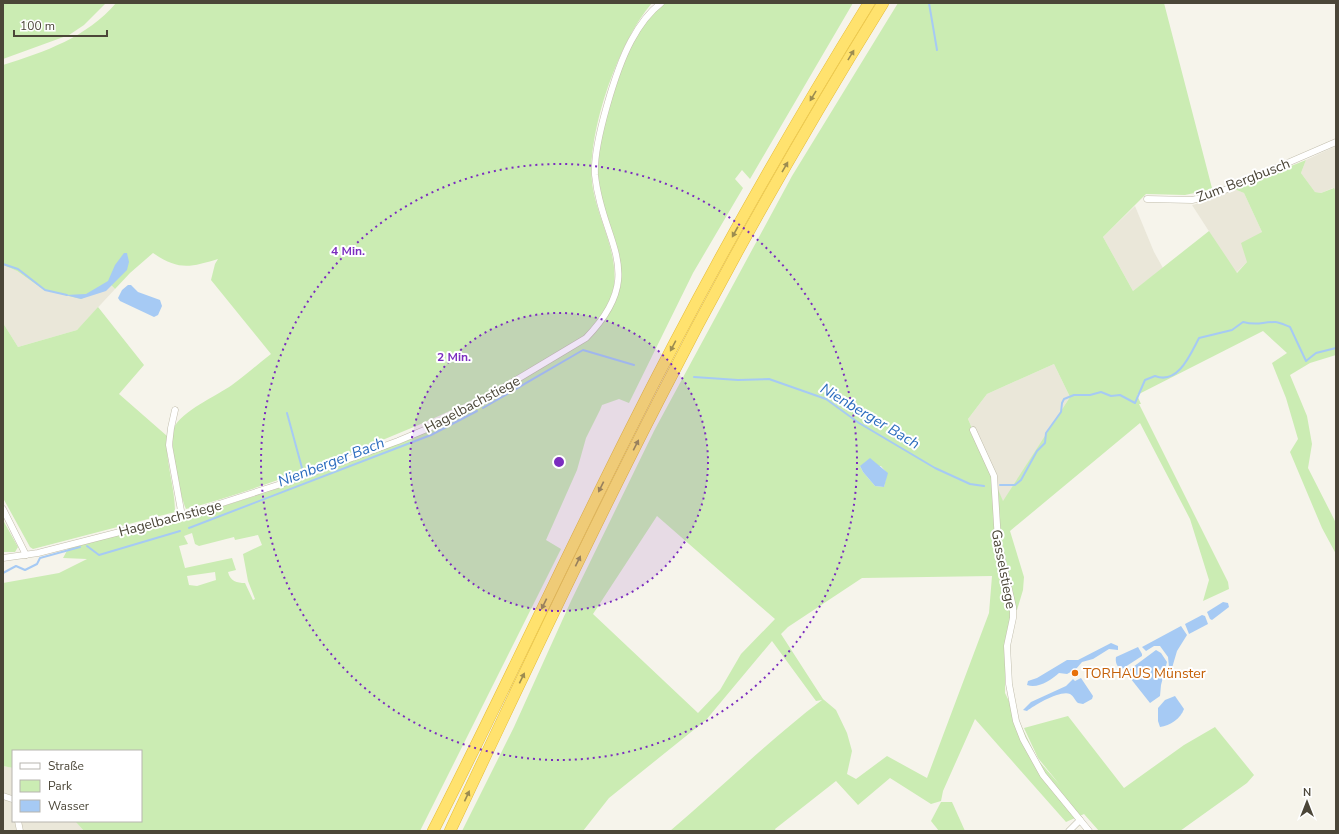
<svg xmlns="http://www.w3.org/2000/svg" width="1339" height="834" font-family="'Nunito Sans',sans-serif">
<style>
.residential{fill:#eae7d9}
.green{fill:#cbecb3;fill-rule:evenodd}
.water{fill:#a6caf4}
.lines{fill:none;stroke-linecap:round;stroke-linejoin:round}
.stream{stroke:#a6caf4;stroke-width:2}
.minor-casing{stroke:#c2bead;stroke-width:7}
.motorway-casing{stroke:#e5bc36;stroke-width:12}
.minor{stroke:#fff;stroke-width:6}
.motorway{stroke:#ffe26e;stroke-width:11}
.oneway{fill:#9c8c50}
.ring{fill:none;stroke:#7b2cbf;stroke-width:2;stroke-dasharray:2 4}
.food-dot{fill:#e8710a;stroke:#fff;stroke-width:1.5}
.labels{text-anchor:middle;stroke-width:4;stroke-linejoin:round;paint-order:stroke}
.street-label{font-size:14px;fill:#4b4638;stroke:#fff}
.food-label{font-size:14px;fill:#c56008;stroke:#fff;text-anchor:start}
.water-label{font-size:15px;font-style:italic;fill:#2b6cbe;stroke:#fff}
.centre{fill:#7b2cbf;stroke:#fff;stroke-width:2}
.ring-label{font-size:12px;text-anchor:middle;font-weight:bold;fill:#7b2cbf;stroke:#fff;stroke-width:4;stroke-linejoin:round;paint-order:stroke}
</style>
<rect width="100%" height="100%" fill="#f6f4eb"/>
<!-- residential -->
<g class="residential">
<polygon points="1336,146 1336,192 1333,188 1321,193 1315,192 1301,173 1306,160"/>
<polygon points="1234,189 1244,193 1262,232 1247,262 1236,273 1192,205 1212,200"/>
<polygon points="1135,206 1154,252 1163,268 1133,291 1103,237"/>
<polygon points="3,265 17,271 44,290 111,285 115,289 77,330 18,347 3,323"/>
<polygon points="1054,364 1070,397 1003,502 968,419 987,394"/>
<polygon points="3,766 13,768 13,821 75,821 84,831 3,831"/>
</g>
<!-- green -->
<g class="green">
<polygon points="3,3 106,3 84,25 69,35 3,59"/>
<path d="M116,3H652C618,42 584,139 593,189C599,222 618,252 614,286C611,303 595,329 581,340C557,358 528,371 502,385C446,415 388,438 330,461C282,479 235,496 186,509C179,493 169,444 174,428C180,412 218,395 232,385C246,375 258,364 271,354L211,280L215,264L218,259C191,267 179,271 153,253L130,273L115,289L111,285L81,299L44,290L17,271L3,265V65C45,52 87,37 116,3Z"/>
<path d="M661,3H853L750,179L742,170L735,179L743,188L693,273L629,403L619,399L602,405L600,410L586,438L577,470L546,540L561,549L420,831H84L75,821H71H141V751H13V768L3,766V583L59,573L87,559L63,558L69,547L178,520L268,492L417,435L576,345L609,308L618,276L595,174L605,114L630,42ZM192,533L195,544L199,546L234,537L235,540L258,535L262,545L243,554L248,581L255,599L253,600L245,583C237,583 230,581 228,572L236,570L232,558L185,568L179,546L188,544L184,536ZM215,572L216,580L197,586L189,585L187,576Z"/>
<path d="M898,3H1164L1213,192L1204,191L1185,195L1146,194L1103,237L1133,291L1209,231L1237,273L1247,262L1241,243L1262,232L1244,193L1234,189L1306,160L1301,173L1315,192L1321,193L1334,188L1336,192V355L1310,363L1290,375L1307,416L1312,444L1308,468L1336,523V554L1322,528L1290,452L1298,439L1286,398L1272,363L1287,353L1263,331L1137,395L1141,404H1139L1228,582L1229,589L1203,601L1209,580L1190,519L1140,423L1010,531L1024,577L1023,590L1017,610L1012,608L1005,641V693L1038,760L1060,785L1038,758L1024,728L1068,716L1124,788L1184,745L1215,727L1254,775L1247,783L1180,831H1099L1084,814L1066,822L975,719L943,791L941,801L931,804L890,778L858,805L836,781L775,829L776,831H670C721,788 769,740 822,700L816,701L772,641L706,720L609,798L583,831H462L514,727L571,601L654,431L792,176ZM1054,364L1070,397L1003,501L968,419L987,394ZM860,466H881L887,473L884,487L875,486L863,472ZM657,516L775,619L741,654L720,690L698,713L593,614ZM992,576L989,613L927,778L887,756L856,779L847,774L852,751L847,733L836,710L823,699L781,634L788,627L862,578Z"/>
<path d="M98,307L144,365L119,394L167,436C165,462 175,486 175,512L33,549L30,547L3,498V323L18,347L77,330Z"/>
<polygon points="3,520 18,547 15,552 3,552"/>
<polygon points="941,802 952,802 965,831 939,831 931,821"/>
</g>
<!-- water -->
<g class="water">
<polygon points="124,253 127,253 129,262 127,270 106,291 81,299 65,295 86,294 108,281 115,265"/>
<polygon points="128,285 131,285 138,292 160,300 162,306 158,315 154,317 120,301 118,298 122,290"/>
<polygon points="870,458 888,473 884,487 875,486 863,472 860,466"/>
<polygon points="1223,602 1228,603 1229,607 1212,620 1210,619 1207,612"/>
<polygon points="1202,615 1205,616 1208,624 1189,634 1185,624"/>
<polygon points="1181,626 1187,635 1177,651 1172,668 1169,667 1168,657 1160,646 1154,646 1146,651 1142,647"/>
<path d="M1111,643L1118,646V650L1109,649L1093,659L1082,662L1076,669L1067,674L1059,673C1051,680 1038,689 1027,685L1028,681L1037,678L1067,660H1078Z"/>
<path d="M1138,647L1142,654V656L1122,669C1117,668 1115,662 1116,657Z"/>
<polygon points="1156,650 1161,653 1167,662 1161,685 1160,696 1150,703 1131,679 1129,670"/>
<path d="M1081,678L1093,696L1092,699L1083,704L1078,703C1075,701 1074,696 1070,694C1060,690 1035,705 1027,711L1023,710L1031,702L1066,686L1073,679L1075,681Z"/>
<path d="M1175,696L1184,709C1181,718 1170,726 1160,727L1158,721V708L1165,700Z"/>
</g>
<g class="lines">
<!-- stream -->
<g class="stream">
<polyline points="929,3 937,50"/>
<polyline points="3,264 18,269 45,290 67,295"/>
<polyline points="694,377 738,380 769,379 826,399 859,423 935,468 970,484 984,486"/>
<polyline points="483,408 583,350 634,365"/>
<polyline points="287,413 302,468"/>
<path d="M1000,485H1015L1021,480L1037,451L1045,443L1046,433L1061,412L1062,403L1064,399L1074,395H1090L1101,392L1111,396L1120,395L1135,403L1145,380L1155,376C1178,385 1190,355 1199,338L1232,330L1243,322C1258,326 1261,322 1275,322C1279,322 1285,325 1290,327L1306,361L1316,353L1336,348"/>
<polyline points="189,528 397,448 431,435 477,411"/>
<polyline points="87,546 99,555 180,531"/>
<polyline points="3,573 16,566 25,570 37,564 40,558 80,547"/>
</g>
<!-- minor casing -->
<g class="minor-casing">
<g id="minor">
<polyline points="1147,199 1192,200 1211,196 1336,142"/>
<polyline points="175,410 171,428 169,445 182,516"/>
<polyline points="973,430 994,476 998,541 1013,607 1013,618 1007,646 1009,684 1016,721 1023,739 1043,775 1089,831"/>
<polyline points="3,509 26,555"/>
<path d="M3,558L38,553L182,516L284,483L398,441L429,428L476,404L586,338C649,273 602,244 595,175C593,144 616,69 631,41C639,26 648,13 661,3"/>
<polyline points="3,796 12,799"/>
<polyline points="18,821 20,831"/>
<polyline points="1069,831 1080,820"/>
</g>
</g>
<!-- motorway casing -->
<g class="motorway-casing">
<g id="motorway">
<path d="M433,831C501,698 563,563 630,430C703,284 783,142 869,3"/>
<path d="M450,831C518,687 586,542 659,400C728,264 803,132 883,3"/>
</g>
</g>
<!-- minor -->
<use href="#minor" class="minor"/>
<!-- motorway -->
<use href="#motorway" class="motorway"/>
</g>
<!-- one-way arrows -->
<defs><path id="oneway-solid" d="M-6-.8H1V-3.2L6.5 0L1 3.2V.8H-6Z"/></defs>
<g class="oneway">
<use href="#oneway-solid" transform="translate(851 55) rotate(-59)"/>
<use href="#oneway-solid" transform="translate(813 96) rotate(121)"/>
<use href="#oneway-solid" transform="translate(785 167) rotate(-60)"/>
<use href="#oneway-solid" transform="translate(735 232) rotate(119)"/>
<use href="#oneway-solid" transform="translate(673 346) rotate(118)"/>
<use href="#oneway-solid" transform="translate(636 445) rotate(-63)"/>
<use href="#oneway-solid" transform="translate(601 487) rotate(116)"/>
<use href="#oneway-solid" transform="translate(578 561) rotate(-64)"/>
<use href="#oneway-solid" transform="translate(544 604) rotate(116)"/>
<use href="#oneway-solid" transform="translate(522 678) rotate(-64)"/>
<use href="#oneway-solid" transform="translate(467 796) rotate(-65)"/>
</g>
<!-- distance rings -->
<circle cx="559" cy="462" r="149" fill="#7b2cbf" fill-opacity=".12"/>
<g class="ring">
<circle cx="559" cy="462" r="149"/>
<circle cx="559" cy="462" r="298"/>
</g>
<!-- markers -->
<circle class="food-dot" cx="1075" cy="673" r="4"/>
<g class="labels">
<!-- street labels -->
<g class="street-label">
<text transform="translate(1243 180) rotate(-21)" y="5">Zum Bergbusch</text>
<text transform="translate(472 404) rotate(-28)" y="5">Hagelbachstiege</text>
<text transform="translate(170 518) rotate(-15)" y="5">Hagelbachstiege</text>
<text transform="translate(1004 569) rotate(79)" y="5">Gasselstiege</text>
</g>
<!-- food labels -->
<g class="food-label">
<text x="1083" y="678">TORHAUS Münster</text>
</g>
<!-- water labels -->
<g class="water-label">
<text transform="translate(870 416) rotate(31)" y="5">Nienberger Bach</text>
<text transform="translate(331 462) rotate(-21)" y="5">Nienberger Bach</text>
</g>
</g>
<circle cx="559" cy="462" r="6" class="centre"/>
<g class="ring-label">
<text x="348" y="255">4 Min.</text>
<text x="454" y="361">2 Min.</text>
</g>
<!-- border -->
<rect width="1339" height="834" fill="none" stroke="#4b4638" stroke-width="8"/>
<!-- legend -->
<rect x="12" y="750" width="130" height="72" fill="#ffffff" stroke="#b7b5af"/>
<rect x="20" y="763" width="20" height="6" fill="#ffffff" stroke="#b7b5af"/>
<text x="48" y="770" font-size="12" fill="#4b4638">Straße</text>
<rect x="20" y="780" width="20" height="12" fill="#cbecb3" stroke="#b7b5af"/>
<text x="48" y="790" font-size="12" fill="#4b4638">Park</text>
<rect x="20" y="800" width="20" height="12" fill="#a6caf4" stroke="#b7b5af"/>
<text x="48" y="810" font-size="12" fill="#4b4638">Wasser</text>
<!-- north arrow -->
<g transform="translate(1307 802)" stroke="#ffffff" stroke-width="3" paint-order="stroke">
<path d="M0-3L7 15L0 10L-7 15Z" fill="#4b4638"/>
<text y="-6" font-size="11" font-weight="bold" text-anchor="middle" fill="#4b4638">N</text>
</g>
<!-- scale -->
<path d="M14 30v6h93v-6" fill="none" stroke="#4b4638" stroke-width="2"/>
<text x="20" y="30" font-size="12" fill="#4b4638" stroke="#ffffff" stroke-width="3" paint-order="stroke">100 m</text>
</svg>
